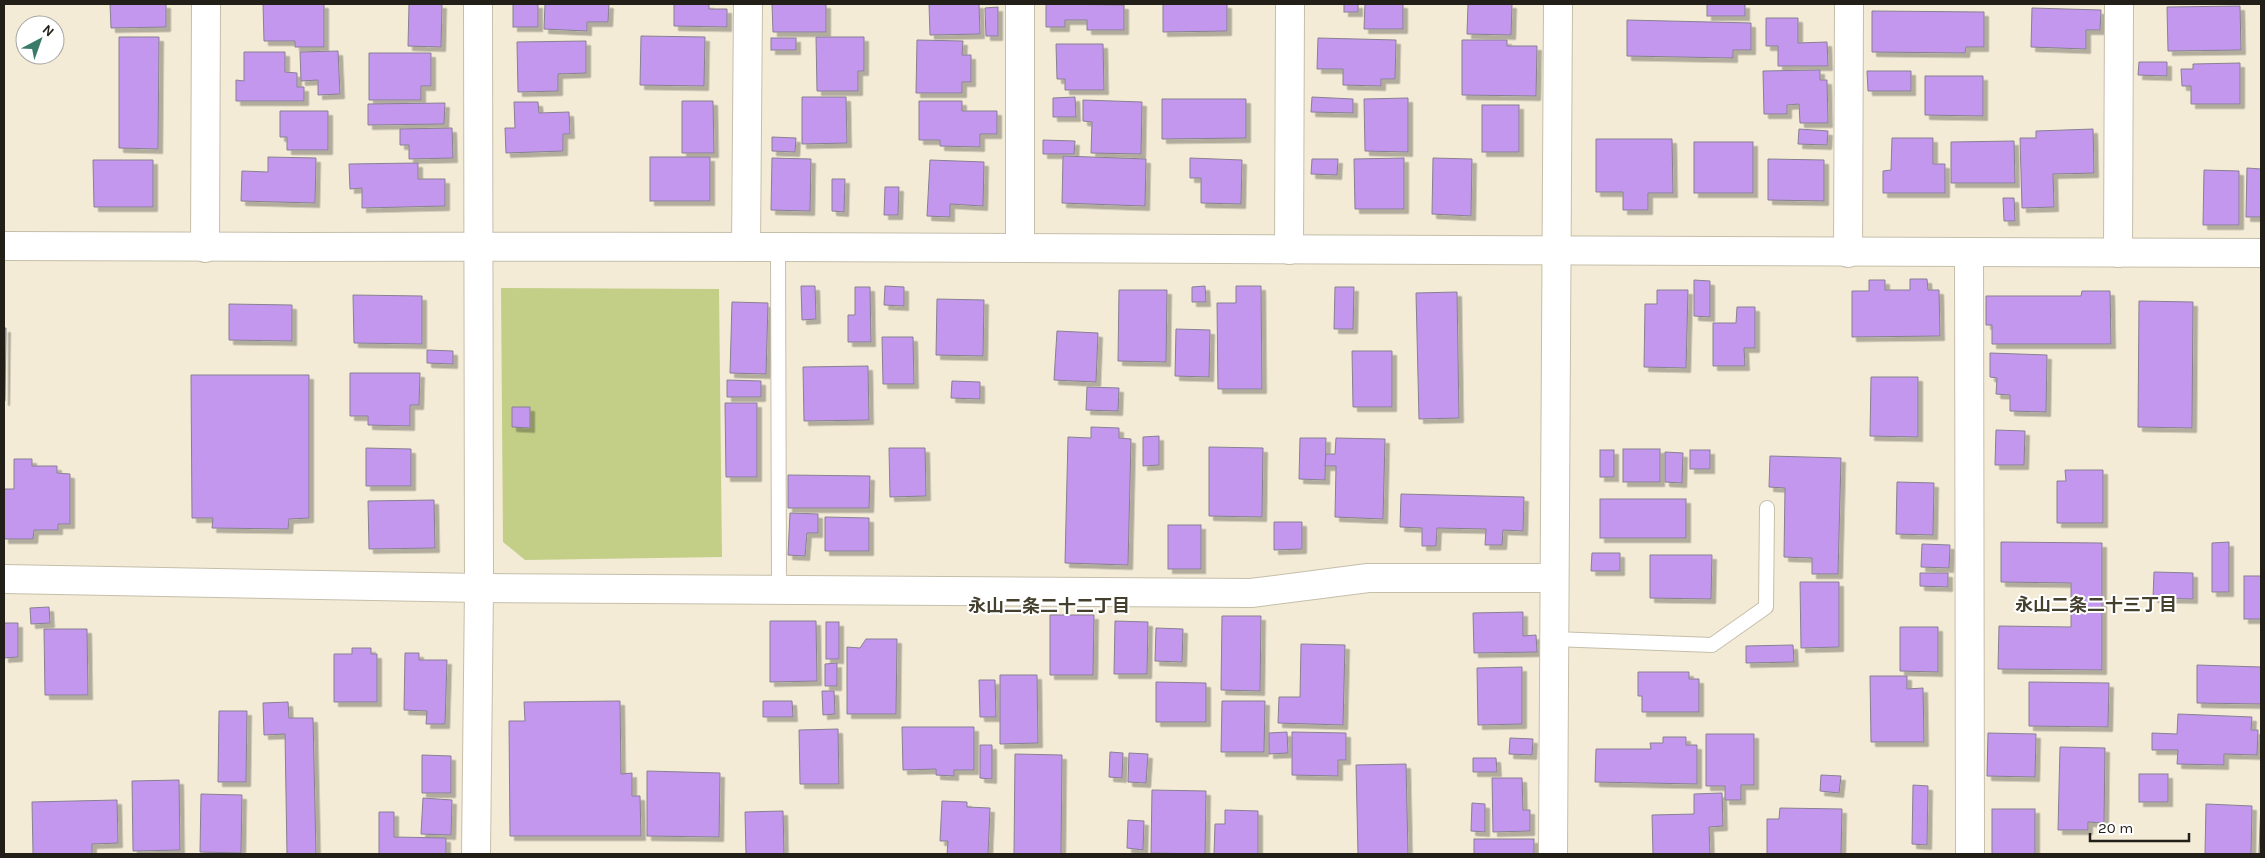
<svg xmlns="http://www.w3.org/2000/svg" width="2265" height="858" font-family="Karla,'Noto Sans JP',sans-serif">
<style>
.green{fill:#c3ce87}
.building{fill:#c297ed;stroke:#888092;filter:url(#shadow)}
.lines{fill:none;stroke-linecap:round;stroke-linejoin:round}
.service-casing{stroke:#c5beaa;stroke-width:16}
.minor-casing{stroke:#c5beaa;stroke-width:30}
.service{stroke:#fff;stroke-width:14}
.minor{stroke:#fff;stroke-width:28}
.labels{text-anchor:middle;stroke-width:4;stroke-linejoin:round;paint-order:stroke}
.neighbourhood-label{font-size:18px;font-weight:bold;fill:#453f2e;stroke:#fff}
</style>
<defs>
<filter id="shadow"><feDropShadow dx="4.5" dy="4.5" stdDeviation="0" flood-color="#0004"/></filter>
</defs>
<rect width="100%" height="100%" fill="#f3ebd6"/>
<!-- green -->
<polygon class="green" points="501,288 719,289 722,557 525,560 503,542"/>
<!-- building -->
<g class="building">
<polygon points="110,4 166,4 166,27 111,28"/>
<polygon points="263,4 324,4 324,47 295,47 295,41 264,41"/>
<polygon points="409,4 442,4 441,47 408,46"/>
<rect x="513" y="4" width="25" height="23"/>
<polygon points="545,4 609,4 608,22 587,22 587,31 544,29"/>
<polygon points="674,4 709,4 709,9 727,9 727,27 674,26"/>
<polygon points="772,4 826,4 826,32 773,32"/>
<polygon points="929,4 979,4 980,34 930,35"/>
<polygon points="1046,4 1124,5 1124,30 1087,30 1087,20 1065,20 1065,27 1046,27"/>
<polygon points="1163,4 1227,4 1227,31 1163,32"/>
<rect x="1344" y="4" width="14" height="8"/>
<polygon points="1365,4 1403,4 1403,29 1364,29"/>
<polygon points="1468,4 1512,4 1511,35 1467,34"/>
<rect x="1707" y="4" width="38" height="12"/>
<polygon points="2240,6 2241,50 2168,51 2167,7"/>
<polygon points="998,7 998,36 986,36 985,8"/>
<polygon points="2032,8 2101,10 2100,30 2086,30 2086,49 2031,47"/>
<polygon points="1872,11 1984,12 1984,47 1966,47 1965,53 1872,52"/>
<polygon points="1766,18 1798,18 1798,43 1827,42 1828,66 1778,66 1778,46 1766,46"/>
<polygon points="1627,20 1751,23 1751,50 1733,50 1733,58 1627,56"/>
<polygon points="641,36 705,37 704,86 640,85"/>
<polygon points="119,37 159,37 158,149 119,148"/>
<polygon points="816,37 864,37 864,71 858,71 858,91 817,91"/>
<rect x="771" y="38" width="25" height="12"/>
<polygon points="1318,38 1396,40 1395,79 1381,79 1381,86 1343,85 1343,69 1317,69"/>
<polygon points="917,40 963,41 962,55 971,55 971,82 962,82 962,93 916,93"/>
<polygon points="1462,40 1507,40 1507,46 1537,46 1536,96 1462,95"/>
<polygon points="586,41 586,73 558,74 558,91 518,92 517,42"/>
<polygon points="1056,44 1103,44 1104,90 1065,90 1065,79 1057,79"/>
<polygon points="338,51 340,94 318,95 318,80 301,81 300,52"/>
<polygon points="244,52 285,52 285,72 297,73 297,87 304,87 304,101 236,101 236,80 244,81"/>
<polygon points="369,53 431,53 431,86 421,86 421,100 369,100"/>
<polygon points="2139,62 2167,62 2167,76 2138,75"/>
<polygon points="2240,63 2240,104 2191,104 2191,86 2182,86 2181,69 2193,69 2193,64"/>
<polygon points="1820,70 1820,80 1827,80 1828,123 1800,123 1799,104 1787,105 1787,114 1764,114 1763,71"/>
<polygon points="1867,71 1911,71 1911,91 1868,91"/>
<polygon points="1925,76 1983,76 1983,116 1925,115"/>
<polygon points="802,97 846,97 847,143 802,144"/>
<polygon points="1075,97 1076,117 1053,117 1053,98"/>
<polygon points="1312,97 1353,99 1353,113 1311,112"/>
<polygon points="1408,98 1408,152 1365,151 1364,99"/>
<polygon points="1162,99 1246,99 1246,138 1162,139"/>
<polygon points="1083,100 1142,102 1141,154 1091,153 1092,122 1083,121"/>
<polygon points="682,101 713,101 714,153 682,153"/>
<polygon points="919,101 962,101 962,111 997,111 997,134 980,134 980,147 940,146 940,140 919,140"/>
<polygon points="514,102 538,102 539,113 569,112 570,134 563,134 563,151 506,153 505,128 515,128"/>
<polygon points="445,103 444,124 368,125 368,104"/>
<rect x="1482" y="105" width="37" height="47"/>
<polygon points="280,111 328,111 328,150 287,150 287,137 280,137"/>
<polygon points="452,128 453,158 409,159 409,145 400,145 400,129"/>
<polygon points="1799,129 1828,131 1827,145 1798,144"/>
<polygon points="2093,129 2094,173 2053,174 2054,207 2022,208 2020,138 2036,138 2036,131"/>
<polygon points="772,137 796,138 795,152 772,151"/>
<polygon points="1892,138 1933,138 1933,164 1945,164 1945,193 1883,193 1883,171 1891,170"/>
<polygon points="1596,139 1672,139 1673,193 1648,193 1648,210 1623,210 1623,192 1596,192"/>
<polygon points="1043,140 1075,141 1074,154 1043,154"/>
<polygon points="2014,141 2015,183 1951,183 1951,142"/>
<rect x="1694" y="142" width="59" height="51"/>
<polygon points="1063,156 1146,159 1145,206 1062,203"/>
<polygon points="268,157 316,158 315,203 241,201 242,171 268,172"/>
<rect x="650" y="157" width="60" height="44"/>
<polygon points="772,158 811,159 810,211 771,210"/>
<polygon points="1190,158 1242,160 1241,204 1201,203 1201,178 1190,178"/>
<polygon points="1404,158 1404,209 1355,209 1354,159"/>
<polygon points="1433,158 1472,159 1471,216 1432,214"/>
<polygon points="1312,159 1338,159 1337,175 1311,174"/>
<polygon points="1768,159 1824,160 1824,201 1768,200"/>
<polygon points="93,160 153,160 153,207 94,207"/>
<polygon points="930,160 984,162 983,206 950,204 950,217 927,216"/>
<polygon points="418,163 418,179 445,179 445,206 362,208 362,188 350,189 349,164"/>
<polygon points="2247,168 2261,169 2261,217 2246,217"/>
<polygon points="2204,170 2239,171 2239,225 2203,225"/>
<polygon points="832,179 845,179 844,212 832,211"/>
<polygon points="885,187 899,187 898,215 884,215"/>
<polygon points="2003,198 2014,198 2015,221 2004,221"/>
<polygon points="1910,279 1927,279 1928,290 1939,290 1940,336 1852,337 1852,291 1869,291 1869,280 1885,280 1885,290 1910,290"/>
<polygon points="1694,280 1710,281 1710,317 1694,316"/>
<polygon points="801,286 815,286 816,319 802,320"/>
<polygon points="885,286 904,287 904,306 884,305"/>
<polygon points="1205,286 1206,302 1192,302 1192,287"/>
<polygon points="1236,286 1261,286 1262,389 1218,389 1217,303 1236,303"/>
<polygon points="855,287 870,287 871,342 848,342 848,315 855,315"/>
<polygon points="1335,287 1354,287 1353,329 1334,329"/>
<polygon points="1119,290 1167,290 1166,362 1118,361"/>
<polygon points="1657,290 1688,290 1686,368 1644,367 1645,304 1657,304"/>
<polygon points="2082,291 2110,291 2111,344 1992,344 1992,325 1986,325 1986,296 2081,296"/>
<polygon points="1457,292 1459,418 1419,419 1416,293"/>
<polygon points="353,295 422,296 422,344 354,343"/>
<polygon points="937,299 984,300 983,356 936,355"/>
<polygon points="2139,301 2193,302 2192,428 2138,427"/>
<polygon points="732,302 768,303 766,374 730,373"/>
<polygon points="229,304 292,305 292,341 229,340"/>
<polygon points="1737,307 1755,307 1755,348 1744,348 1745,366 1713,366 1713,323 1736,323"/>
<polygon points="4,328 6,328 5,401 4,401"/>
<polygon points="1176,329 1210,330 1209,377 1175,376"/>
<polygon points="1057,331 1098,333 1096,382 1054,380"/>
<polygon points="882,337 913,337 914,384 883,384"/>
<polygon points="427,350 453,351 453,364 427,363"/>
<polygon points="1352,351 1392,351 1392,407 1353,407"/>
<polygon points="1990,353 2047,355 2046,412 2010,411 2010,395 1996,394 1997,378 1990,377"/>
<polygon points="868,366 869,420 804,421 803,367"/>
<polygon points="350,373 420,373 419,405 410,405 410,426 368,425 368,416 350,416"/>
<polygon points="191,375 309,375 309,518 289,519 288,529 212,528 213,518 192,518"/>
<polygon points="1871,377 1918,377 1918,437 1870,436"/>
<polygon points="727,380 761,381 761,397 727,397"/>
<polygon points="952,381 980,382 980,399 951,398"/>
<polygon points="1087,387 1119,388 1118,411 1086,410"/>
<polygon points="725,403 757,403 757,477 726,477"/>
<polygon points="512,407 530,407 530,428 512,427"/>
<polygon points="1091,427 1119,428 1119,438 1131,439 1128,565 1065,563 1068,437 1091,438"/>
<polygon points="1996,430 2025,431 2024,465 1995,465"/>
<polygon points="1159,436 1159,465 1143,466 1143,437"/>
<polygon points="1300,438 1326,438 1325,480 1299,479"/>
<polygon points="1336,438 1385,439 1383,519 1335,517 1336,466 1325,466 1326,454 1335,454"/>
<polygon points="1209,447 1263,448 1262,517 1209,516"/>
<polygon points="366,448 411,449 411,486 366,486"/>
<polygon points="889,448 925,448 926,496 890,497"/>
<rect x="1623" y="449" width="37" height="33"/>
<rect x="1600" y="450" width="14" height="27"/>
<rect x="1690" y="450" width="20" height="19"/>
<polygon points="1665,452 1683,453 1682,483 1665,482"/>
<polygon points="1770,456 1841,458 1838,574 1812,574 1812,558 1784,557 1785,488 1769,487"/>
<polygon points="14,459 32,459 32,466 57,466 57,473 70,474 70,524 58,524 58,530 34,530 33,539 4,539 4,489 14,489"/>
<polygon points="2065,470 2103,470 2103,523 2057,523 2057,481 2066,481"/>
<polygon points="788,475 870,476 869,508 788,508"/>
<polygon points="1897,482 1934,483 1933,535 1896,534"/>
<polygon points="1401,494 1524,497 1523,531 1503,530 1502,545 1485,545 1486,529 1437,528 1436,546 1422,546 1422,528 1400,527"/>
<rect x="1600" y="499" width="86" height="39"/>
<polygon points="434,500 435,548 369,549 368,501"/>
<polygon points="790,513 818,514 818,533 807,533 805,556 788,555"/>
<polygon points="825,517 869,518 869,551 825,551"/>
<polygon points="1274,522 1302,522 1302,549 1274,550"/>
<rect x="1168" y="525" width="33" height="44"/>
<polygon points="2001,542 2102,543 2102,670 1998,669 1999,626 2071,627 2071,583 2001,582"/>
<polygon points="2229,542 2229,592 2212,592 2212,543"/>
<polygon points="1922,544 1950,545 1949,568 1921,567"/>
<polygon points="1592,553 1620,553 1620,571 1591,571"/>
<polygon points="1650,555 1712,555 1711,599 1650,598"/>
<polygon points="2154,572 2193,573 2193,599 2153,598"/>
<polygon points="1920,573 1948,573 1948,587 1920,586"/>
<rect x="2244" y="576" width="17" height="43"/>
<polygon points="1800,582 1839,582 1839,647 1801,648"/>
<polygon points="49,607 50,623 31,624 30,608"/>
<polygon points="1523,612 1523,636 1536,635 1537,652 1474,653 1473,613"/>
<polygon points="1050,615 1094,615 1093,675 1050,675"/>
<polygon points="1222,616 1261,616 1260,691 1221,690"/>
<polygon points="770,621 816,621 817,681 770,682"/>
<polygon points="1115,621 1148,622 1147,674 1114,674"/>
<rect x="826" y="622" width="13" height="37"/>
<polygon points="4,623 18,623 18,657 4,658"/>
<polygon points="1900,627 1938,627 1938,672 1900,671"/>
<polygon points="1156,628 1183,629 1182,662 1155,661"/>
<polygon points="44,629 87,629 88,695 45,695"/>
<polygon points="866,639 897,639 896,714 847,714 847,647 860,648"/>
<polygon points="1301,644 1345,645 1343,725 1278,723 1279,697 1300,697"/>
<polygon points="1793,645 1794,662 1746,663 1746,646"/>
<polygon points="352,648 371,648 371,654 377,654 377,702 334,702 334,654 352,654"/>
<polygon points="405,653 419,653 419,660 447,660 445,724 426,724 427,711 404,710"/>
<polygon points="837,663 837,686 825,686 825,664"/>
<polygon points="2197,665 2261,667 2261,704 2197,703"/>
<polygon points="1522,667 1522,724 1478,725 1477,668"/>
<polygon points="1638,672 1689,672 1689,679 1699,679 1699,712 1642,712 1642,696 1638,696"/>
<polygon points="1000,675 1037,675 1038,743 1000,744"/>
<polygon points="1870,676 1907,676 1907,689 1923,688 1924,742 1871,742"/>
<polygon points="979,680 995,680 996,717 980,717"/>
<polygon points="1156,682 1206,683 1206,722 1156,722"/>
<polygon points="2029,682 2109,683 2108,727 2029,726"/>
<polygon points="822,691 834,691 835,714 823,715"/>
<polygon points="620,701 621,774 632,773 632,796 640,796 641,836 510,836 509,721 525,721 524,702"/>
<polygon points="763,701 792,701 793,717 763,717"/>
<polygon points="1222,701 1265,701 1264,752 1221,752"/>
<polygon points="288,702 289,718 313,718 316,854 287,854 285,734 264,735 263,703"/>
<polygon points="219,711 247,711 246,782 218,782"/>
<polygon points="2178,714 2252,717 2251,730 2258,730 2257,755 2224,754 2224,765 2177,764 2178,750 2152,750 2152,733 2177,734"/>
<polygon points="902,727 974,727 974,770 954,770 954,776 936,775 936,769 903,770"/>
<polygon points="838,729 839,784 800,784 799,730"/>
<polygon points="1287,732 1288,753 1269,754 1269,733"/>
<polygon points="1292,732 1346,733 1346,760 1338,760 1338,776 1292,775"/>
<polygon points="1988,733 2036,734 2035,777 1987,776"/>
<polygon points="1706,734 1754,734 1754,785 1741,785 1741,800 1725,800 1725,786 1706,786"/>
<polygon points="1663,737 1686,737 1686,745 1697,745 1697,784 1595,782 1596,749 1651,749 1650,743 1663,743"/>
<polygon points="1510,738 1533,739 1532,755 1509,754"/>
<polygon points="980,745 992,745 992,779 980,778"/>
<polygon points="2060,747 2105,748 2104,823 2088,822 2088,830 2058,830"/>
<polygon points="1110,752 1123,753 1122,778 1109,777"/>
<polygon points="1129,753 1148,754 1146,783 1128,782"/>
<polygon points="1015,754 1062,755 1061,854 1014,854"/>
<polygon points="422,755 451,756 451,793 422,793"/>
<polygon points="1473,758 1496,758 1497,772 1473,772"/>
<polygon points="1406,764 1408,854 1358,854 1356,765"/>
<polygon points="647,771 720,773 719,837 647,836"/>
<rect x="2139" y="774" width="29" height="28"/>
<polygon points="1821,775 1841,776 1839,793 1820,791"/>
<polygon points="1492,778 1522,778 1523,810 1530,810 1530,831 1493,832"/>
<polygon points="179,780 180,850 133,851 132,781"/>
<polygon points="1913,785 1928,786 1927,845 1912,844"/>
<polygon points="1152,790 1206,791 1205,854 1151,853"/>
<polygon points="1722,793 1723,826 1709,827 1710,854 1653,854 1652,815 1694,814 1694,794"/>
<polygon points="201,794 242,795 241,853 200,852"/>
<polygon points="423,798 452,800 451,835 421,834"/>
<polygon points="117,800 118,843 92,844 92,854 33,854 32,802"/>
<polygon points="2261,800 2261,854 2259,854"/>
<polygon points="942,801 967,802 967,807 990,808 988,854 947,854 948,841 940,841"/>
<polygon points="1472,803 1485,804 1485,832 1471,831"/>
<polygon points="2206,804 2252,806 2251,854 2205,854"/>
<polygon points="1780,808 1842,809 1841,854 1767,854 1767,819 1779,819"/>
<rect x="1992" y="809" width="43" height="45"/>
<polygon points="1225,810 1258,811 1258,854 1214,854 1215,824 1225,824"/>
<polygon points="783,811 784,854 746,854 745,812"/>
<polygon points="379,812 394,812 394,837 446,838 446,854 379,854"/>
<polygon points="1128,820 1144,821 1143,850 1127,848"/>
<rect x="1474" y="839" width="60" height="15"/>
</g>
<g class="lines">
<!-- service casing -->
<g class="service-casing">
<g id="service">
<polyline points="778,246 779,590"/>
<polyline points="1554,639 1712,645 1766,607 1767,508"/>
</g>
</g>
<!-- minor casing -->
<g class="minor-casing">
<g id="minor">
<path d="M4,246C265,248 526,246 787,247C1278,248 1770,253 2261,253"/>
<polyline points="746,247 748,4"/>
<polyline points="205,248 206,4"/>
<polyline points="1020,248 1020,4"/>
<polyline points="1289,250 1290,4"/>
<polyline points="1848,253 1849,4"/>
<polyline points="1969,253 1970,854"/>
<polyline points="2118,253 2119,4"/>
<polyline points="4,579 479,588 1251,593 1368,578 1554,578"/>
<polyline points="476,854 479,588 478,4"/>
<polyline points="1553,854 1558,4"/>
</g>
</g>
<!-- service -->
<use href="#service" class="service"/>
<!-- minor -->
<use href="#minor" class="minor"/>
</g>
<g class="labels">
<!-- neighbourhood labels -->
<g class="neighbourhood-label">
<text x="2096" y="611">永山二条二十三丁目</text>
<text x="1049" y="612">永山二条二十二丁目</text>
</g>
</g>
<!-- border -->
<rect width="2265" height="858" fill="none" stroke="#211f17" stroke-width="10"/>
<!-- north arrow -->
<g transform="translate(40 40) rotate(41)"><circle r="24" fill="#ffffff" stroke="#a6a5a2"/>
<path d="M0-4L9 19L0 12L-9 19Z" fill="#3a7a69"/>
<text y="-8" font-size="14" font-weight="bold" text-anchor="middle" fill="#211f17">N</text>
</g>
<!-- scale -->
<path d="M2090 833v8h99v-8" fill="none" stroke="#211f17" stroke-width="2.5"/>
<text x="2098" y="833" font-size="15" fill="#211f17" stroke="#ffffff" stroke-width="4" paint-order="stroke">20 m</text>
</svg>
